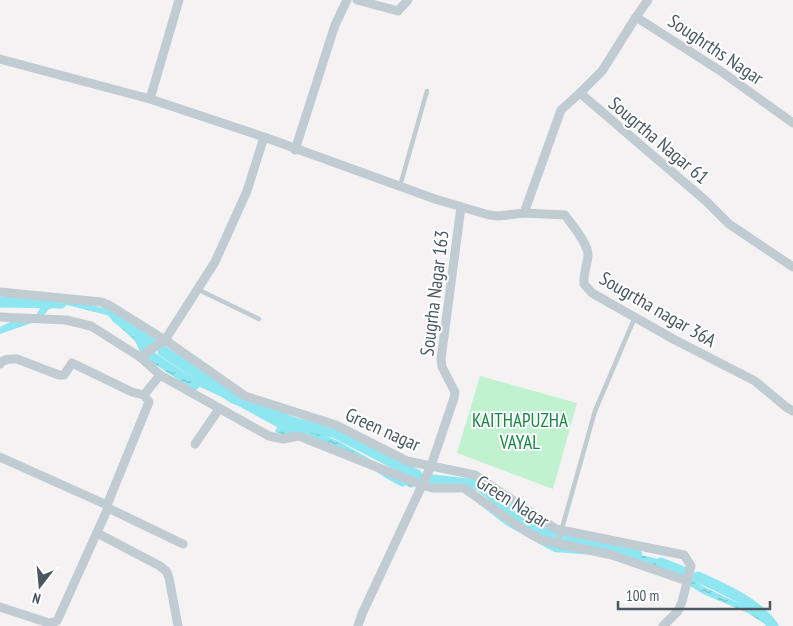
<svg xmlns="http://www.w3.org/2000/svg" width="793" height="626" font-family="'PT Sans Narrow',sans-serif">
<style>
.park{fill:#c1f2cf}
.water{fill:url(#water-ripples)}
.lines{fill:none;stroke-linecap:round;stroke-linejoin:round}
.canal{stroke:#8de6f0;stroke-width:11}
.service{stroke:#c0cbd2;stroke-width:4.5}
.minor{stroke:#c0cbd2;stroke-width:9}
.labels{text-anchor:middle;stroke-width:4;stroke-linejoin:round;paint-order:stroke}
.street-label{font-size:19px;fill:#495861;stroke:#fff}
.park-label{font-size:19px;fill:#148842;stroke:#fff}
</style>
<defs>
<pattern id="water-ripples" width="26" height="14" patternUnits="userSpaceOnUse" patternTransform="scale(1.25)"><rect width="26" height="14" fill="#8de6f0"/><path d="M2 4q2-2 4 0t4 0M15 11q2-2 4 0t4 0" fill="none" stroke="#75bdc6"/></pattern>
</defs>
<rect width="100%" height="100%" fill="#f5f2f3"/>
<!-- park -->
<polygon class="park" points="480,376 577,403 553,489 457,453"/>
<!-- water -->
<g class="water">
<polygon points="52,301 74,301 103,308 105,307 117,313 149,348 141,354 135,341 107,315 67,305 58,306 49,309 40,320 0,334 0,327 12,321 36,315 43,304"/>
<path d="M154,352L195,379L236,397L263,414L290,426L315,431L340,442L368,458L387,472L415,482L412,488L405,485L403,487C388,481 377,471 363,464C335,450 305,441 275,432L277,427L222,397L200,387L195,391L144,357Z"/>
<polygon points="421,479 467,484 509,519 544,540 632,553 663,560 704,587 753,610 778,626 768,626 748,613 703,594 682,581 608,556 554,552 506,525 466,494 455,489 437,487"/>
</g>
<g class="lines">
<!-- canal -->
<g class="canal">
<polyline points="0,302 61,303"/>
<polyline points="117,318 152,343"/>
<polyline points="163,351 233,398 295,423 336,433 417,475"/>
<polyline points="433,480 479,485 532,527 554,538 637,555"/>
<polyline points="661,563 684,572"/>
<path d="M698,577C724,589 756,602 773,626"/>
</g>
<!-- service -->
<g class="service">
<polyline points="400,186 427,91"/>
<polyline points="197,289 259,319"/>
<polyline points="559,539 595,411 635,317"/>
</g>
<!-- minor -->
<g class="minor">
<polyline points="357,0 398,11 408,0"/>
<polyline points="648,0 636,17 722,72 793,123"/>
<polyline points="636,17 602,71 580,93 706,201 729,224 793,267"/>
<path d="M0,59L150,99L264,137L435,199L489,215L498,216L524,213L565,215C572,225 589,244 588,256C587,266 583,274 584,284L592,293L675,340L755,381L786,407L793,411"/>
<polyline points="150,99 179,0"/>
<polyline points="295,150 335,25 347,0"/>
<polyline points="524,213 561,110 580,93"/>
<polyline points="0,292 101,302 109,305 165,340 245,396 336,425 407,461 475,475 556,529 684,555 691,566 682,602 678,611 663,626"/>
<polyline points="0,317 66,320 91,326 140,357 160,375 269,436 283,439 299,436 422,485 432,488 464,488 527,532 542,540 612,555 687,581"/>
<polyline points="140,357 165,340 215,262 247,191 264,137"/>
<path d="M0,364C4,358 11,359 17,359L59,375H64L72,363L132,392L144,395L160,375"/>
<polyline points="195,444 219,409"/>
<polyline points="0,457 107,505 108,508 57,621 49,623 0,607"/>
<polyline points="107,505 149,402 144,395"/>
<polyline points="108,508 183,544"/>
<polyline points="97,533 160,566 167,572 169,578 178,626"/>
<polyline points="358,626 362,614 431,466 454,398 455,392 442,367 441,359 461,207"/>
</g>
</g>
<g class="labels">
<!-- street labels -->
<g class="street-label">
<text transform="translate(716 49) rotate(34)" y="7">Soughrths Nagar</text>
<text transform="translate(659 140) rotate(40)" y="7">Sougrtha Nagar 61</text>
<text transform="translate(434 293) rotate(-83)" y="7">Sougrha Nagar 163</text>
<text transform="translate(658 309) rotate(30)" y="7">Sougrtha nagar 36A</text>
<text transform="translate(383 429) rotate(24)" y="7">Green nagar</text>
<text transform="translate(513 501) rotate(32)" y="7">Green Nagar</text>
</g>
<!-- park labels -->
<g class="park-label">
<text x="520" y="427">KAITHAPUZHA<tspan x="520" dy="22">VAYAL</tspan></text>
</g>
</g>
<!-- north arrow -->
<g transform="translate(40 586) rotate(196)" stroke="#ffffff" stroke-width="4" paint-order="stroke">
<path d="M0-4L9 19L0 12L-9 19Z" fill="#495861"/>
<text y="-8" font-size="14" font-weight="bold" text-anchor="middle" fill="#495861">N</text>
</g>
<!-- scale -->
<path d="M618 601v8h152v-8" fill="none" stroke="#495861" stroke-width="2.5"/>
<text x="626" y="601" font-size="15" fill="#495861" stroke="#ffffff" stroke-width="4" paint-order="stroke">100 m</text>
</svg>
